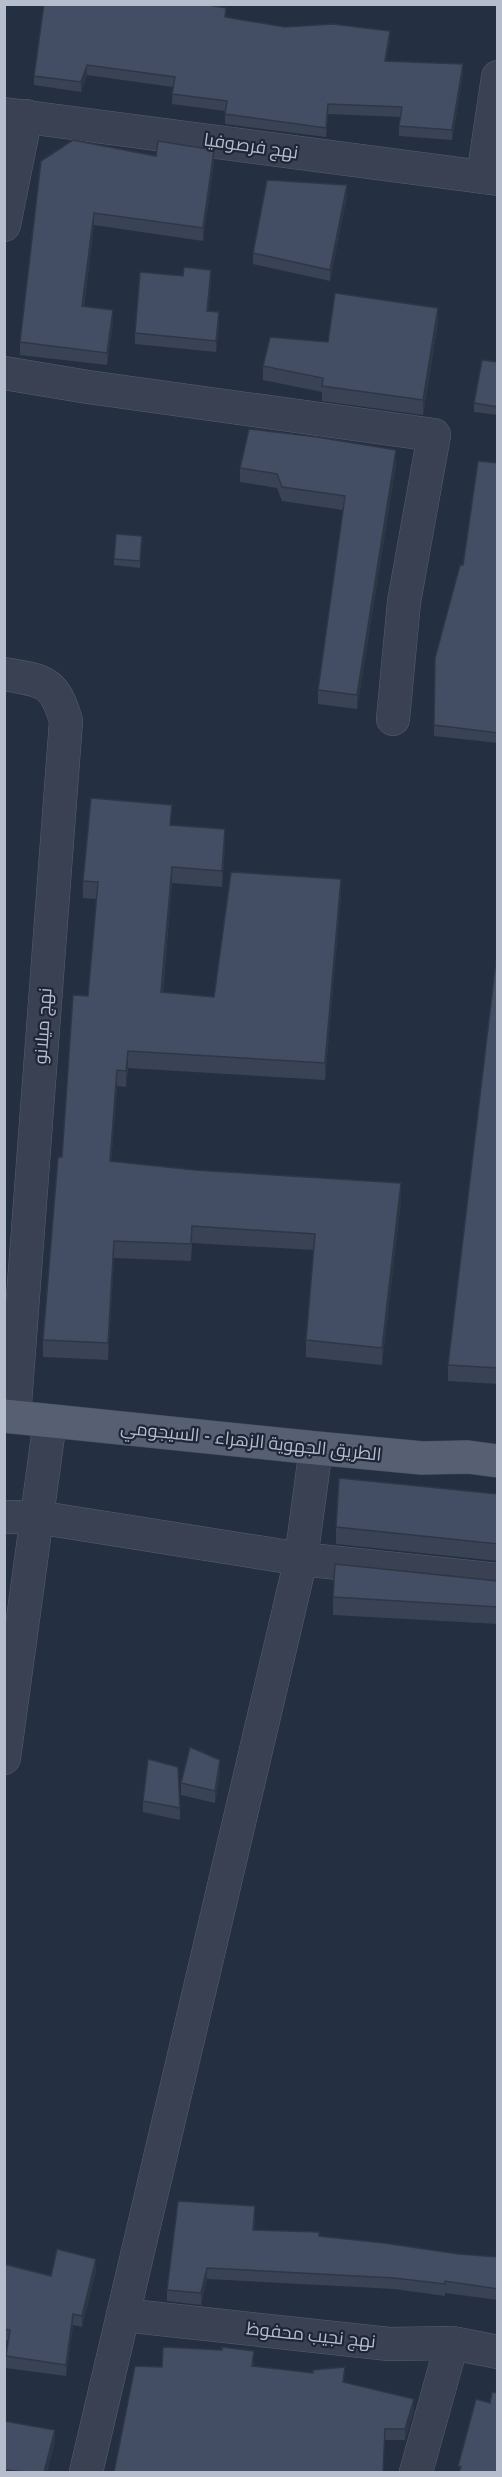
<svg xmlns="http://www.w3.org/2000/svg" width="502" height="2477" font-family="Overpass,Cairo,sans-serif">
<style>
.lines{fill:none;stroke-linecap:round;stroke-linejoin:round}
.minor-casing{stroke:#575f6f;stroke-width:34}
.major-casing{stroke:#434a5b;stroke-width:34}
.minor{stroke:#394152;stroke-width:33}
.major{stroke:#576072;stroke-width:33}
.wall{fill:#3a4356}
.shaded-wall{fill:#2f3746}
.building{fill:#434e64;stroke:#2f3746;stroke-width:1.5}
.labels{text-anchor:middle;stroke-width:4.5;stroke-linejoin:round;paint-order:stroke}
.street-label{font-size:18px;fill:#b6bdcc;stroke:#1e2637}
</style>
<rect width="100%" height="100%" fill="#252f42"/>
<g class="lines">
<!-- minor casing -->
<g class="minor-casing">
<g id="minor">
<polyline points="4,114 498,179"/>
<polyline points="483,177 498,77"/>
<polyline points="4,225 26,116"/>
<polyline points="4,373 88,387 434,435 404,602 393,719"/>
<path d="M4,674C44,681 54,680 66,721L14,1417"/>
<polyline points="4,1517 36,1517 301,1559 498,1580"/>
<polyline points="4,1758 50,1421"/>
<polyline points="123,2315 389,2344 452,2343 498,2352"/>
<polyline points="86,2472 301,1559 316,1448"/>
<polyline points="416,2472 452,2343"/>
</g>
</g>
<!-- major casing -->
<g class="major-casing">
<polyline id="major" points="4,1416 316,1448 422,1458 468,1457 498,1461"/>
</g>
<!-- minor -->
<use href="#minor" class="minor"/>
<!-- major -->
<use href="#major" class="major"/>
</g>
<!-- wall -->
<g class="wall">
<polygon points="226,17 285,27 390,40 386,61 463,74 452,140 399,136 399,126 401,117 328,114 326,137 225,124 225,111 172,104 173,87 87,75 81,92 34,85 34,76"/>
<polygon points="156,156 214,162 203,241 94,225 84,307 113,322 107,365 20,355 20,342 41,161"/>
<polygon points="347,196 330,281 253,264 253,253"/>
<polygon points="183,276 211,281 208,311 219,324 216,352 135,344 135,333"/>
<polygon points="438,322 423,415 322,401 322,392 263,380 263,366 328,342"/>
<polygon points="498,362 498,415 474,412 474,403"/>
<polygon points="498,463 498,743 434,736 435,658 463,565"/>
<polygon points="396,464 357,709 318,704 318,690 343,510 282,501 277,488 240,482 240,468"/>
<polygon points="142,542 140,568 114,565 114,559"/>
<polygon points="172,825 225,846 222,887 172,883 163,992 214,997 341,895 325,1080 128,1068 126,1087 117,1086 111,1161 401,1200 382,1365 306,1357 306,1340 314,1250 192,1243 191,1261 114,1258 108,1360 43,1357 43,1340 62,1157 88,996 96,899 83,898 83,881"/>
<polygon points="498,944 498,1384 448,1381 448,1365"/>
<polygon points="498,1494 498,1561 336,1544 336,1527"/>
<polygon points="498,1581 498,1624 333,1615 333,1597"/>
<polygon points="220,1771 215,1803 181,1795 181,1783"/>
<polygon points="143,1801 180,1808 180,1820 143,1812"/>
<polygon points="255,2218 254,2230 319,2236 459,2254 498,2257 498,2300 445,2293 445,2296 394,2289 207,2279 201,2305 167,2301 167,2290"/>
<polygon points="4,2264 51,2276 96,2270 82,2327 73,2325 66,2376 6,2368 6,2356 9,2341 4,2340"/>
<polygon points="254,2362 253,2366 344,2382 414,2410 405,2440 385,2440 162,2367"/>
<polygon points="4,2421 55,2441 47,2472 4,2472"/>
</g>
<!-- shaded-wall -->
<g class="shaded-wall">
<polygon points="390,31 390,40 385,71 385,61"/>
<polygon points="463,64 463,74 452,140 452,130"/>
<polygon points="87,65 87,75 81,92 81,82"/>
<polygon points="328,104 328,114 326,137 326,128"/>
<polygon points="214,150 214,162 203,241 203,228"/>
<polygon points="347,185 347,196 330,281 330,270"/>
<polygon points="94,213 94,225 82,319 82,306"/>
<polygon points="211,270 211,281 207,323 207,311"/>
<polygon points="438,308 438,322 423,415 423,400"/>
<polygon points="113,310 113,322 107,365 107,353"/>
<polygon points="219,312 219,324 216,352 216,341"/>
<polygon points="396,450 396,464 357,709 357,695"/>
<polygon points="225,829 225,846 222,887 222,871"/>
<polygon points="172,867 172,883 161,1008 161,992"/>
<polygon points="341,879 341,895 325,1080 325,1063"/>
<polygon points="128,1051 128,1068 126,1087 126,1071"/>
<polygon points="117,1070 117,1086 110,1178 110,1161"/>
<polygon points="401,1183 401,1200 382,1365 382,1348"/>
<polygon points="114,1241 114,1258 108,1360 108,1343"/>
<polygon points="220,1760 220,1771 215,1803 215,1791"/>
<polygon points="96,2259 96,2270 82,2327 82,2316"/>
<polygon points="207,2268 207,2279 201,2305 201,2293"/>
<polygon points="73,2314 73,2325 66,2376 66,2365"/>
<polygon points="414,2399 414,2410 405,2440 405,2429"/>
<polygon points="55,2430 55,2441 47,2472 44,2472"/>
</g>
<!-- building -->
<g class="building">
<polygon points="44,4 203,4 226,8 225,17 285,27 333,24 390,31 385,61 463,64 452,130 399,126 402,107 328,104 326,128 225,114 227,101 172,94 175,77 87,65 81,82 34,76"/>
<polygon points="73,140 156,156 158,141 214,150 203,228 94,213 82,306 113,310 107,353 20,342 41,161"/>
<polygon points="267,180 347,185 330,270 253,253"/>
<polygon points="184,267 211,270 207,311 219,312 216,341 135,333 140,272 183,276"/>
<polygon points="335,293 438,308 423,400 322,386 323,378 263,366 270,337 328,342"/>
<polygon points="482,360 498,362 498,407 474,403"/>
<polygon points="249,429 317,437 396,450 357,695 318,690 345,496 282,487 277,474 240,468"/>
<polygon points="478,461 498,463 498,733 434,725 435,658 460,565 463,565"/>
<polygon points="116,534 142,536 140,561 114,559"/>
<polygon points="91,798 172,805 170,825 225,829 222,871 172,867 161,992 214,997 231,872 341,879 325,1063 128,1051 126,1071 117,1070 110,1161 195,1170 401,1183 382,1348 306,1340 315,1234 192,1226 191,1244 114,1241 108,1343 43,1340 58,1157 62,1157 73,995 88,996 98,882 83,881"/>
<polygon points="498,944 498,1368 448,1365"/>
<polygon points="339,1478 498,1494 498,1544 336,1527"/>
<polygon points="335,1564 498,1581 498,1607 333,1597"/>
<polygon points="190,1747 220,1760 215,1791 181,1783"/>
<polygon points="148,1759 178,1767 180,1808 143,1801"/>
<polygon points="178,2201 255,2206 253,2230 319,2232 319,2236 384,2243 459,2254 498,2257 498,2289 445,2281 445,2284 394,2278 207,2268 201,2293 167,2290"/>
<polygon points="57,2249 96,2259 82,2316 73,2314 66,2365 6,2356 10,2330 4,2329 4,2264 51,2276"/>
<polygon points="163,2347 222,2350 222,2347 254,2351 252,2366 313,2373 313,2370 345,2367 343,2382 414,2399 405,2429 385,2429 383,2472 114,2472 135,2366 162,2367"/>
<polygon points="492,2392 498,2393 498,2472 459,2472 461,2467 458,2466 476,2399 490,2403"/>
<polygon points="4,2421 55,2430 44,2472 27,2472 4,2470"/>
</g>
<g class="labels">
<!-- street labels -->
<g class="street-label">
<text transform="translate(251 146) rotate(8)" y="6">نهج فرصوفيا</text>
<text transform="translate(43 1026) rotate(-86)" y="6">نهج ميلانو</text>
<text transform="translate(251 1441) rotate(6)" y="6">الطريق الجهوية الزهراء - السيجومي</text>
<text transform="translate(311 2335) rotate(6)" y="6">نهج نجيب محفوظ</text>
</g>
</g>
<!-- border -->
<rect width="502" height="2477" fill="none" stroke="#b6bdcc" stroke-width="12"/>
</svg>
